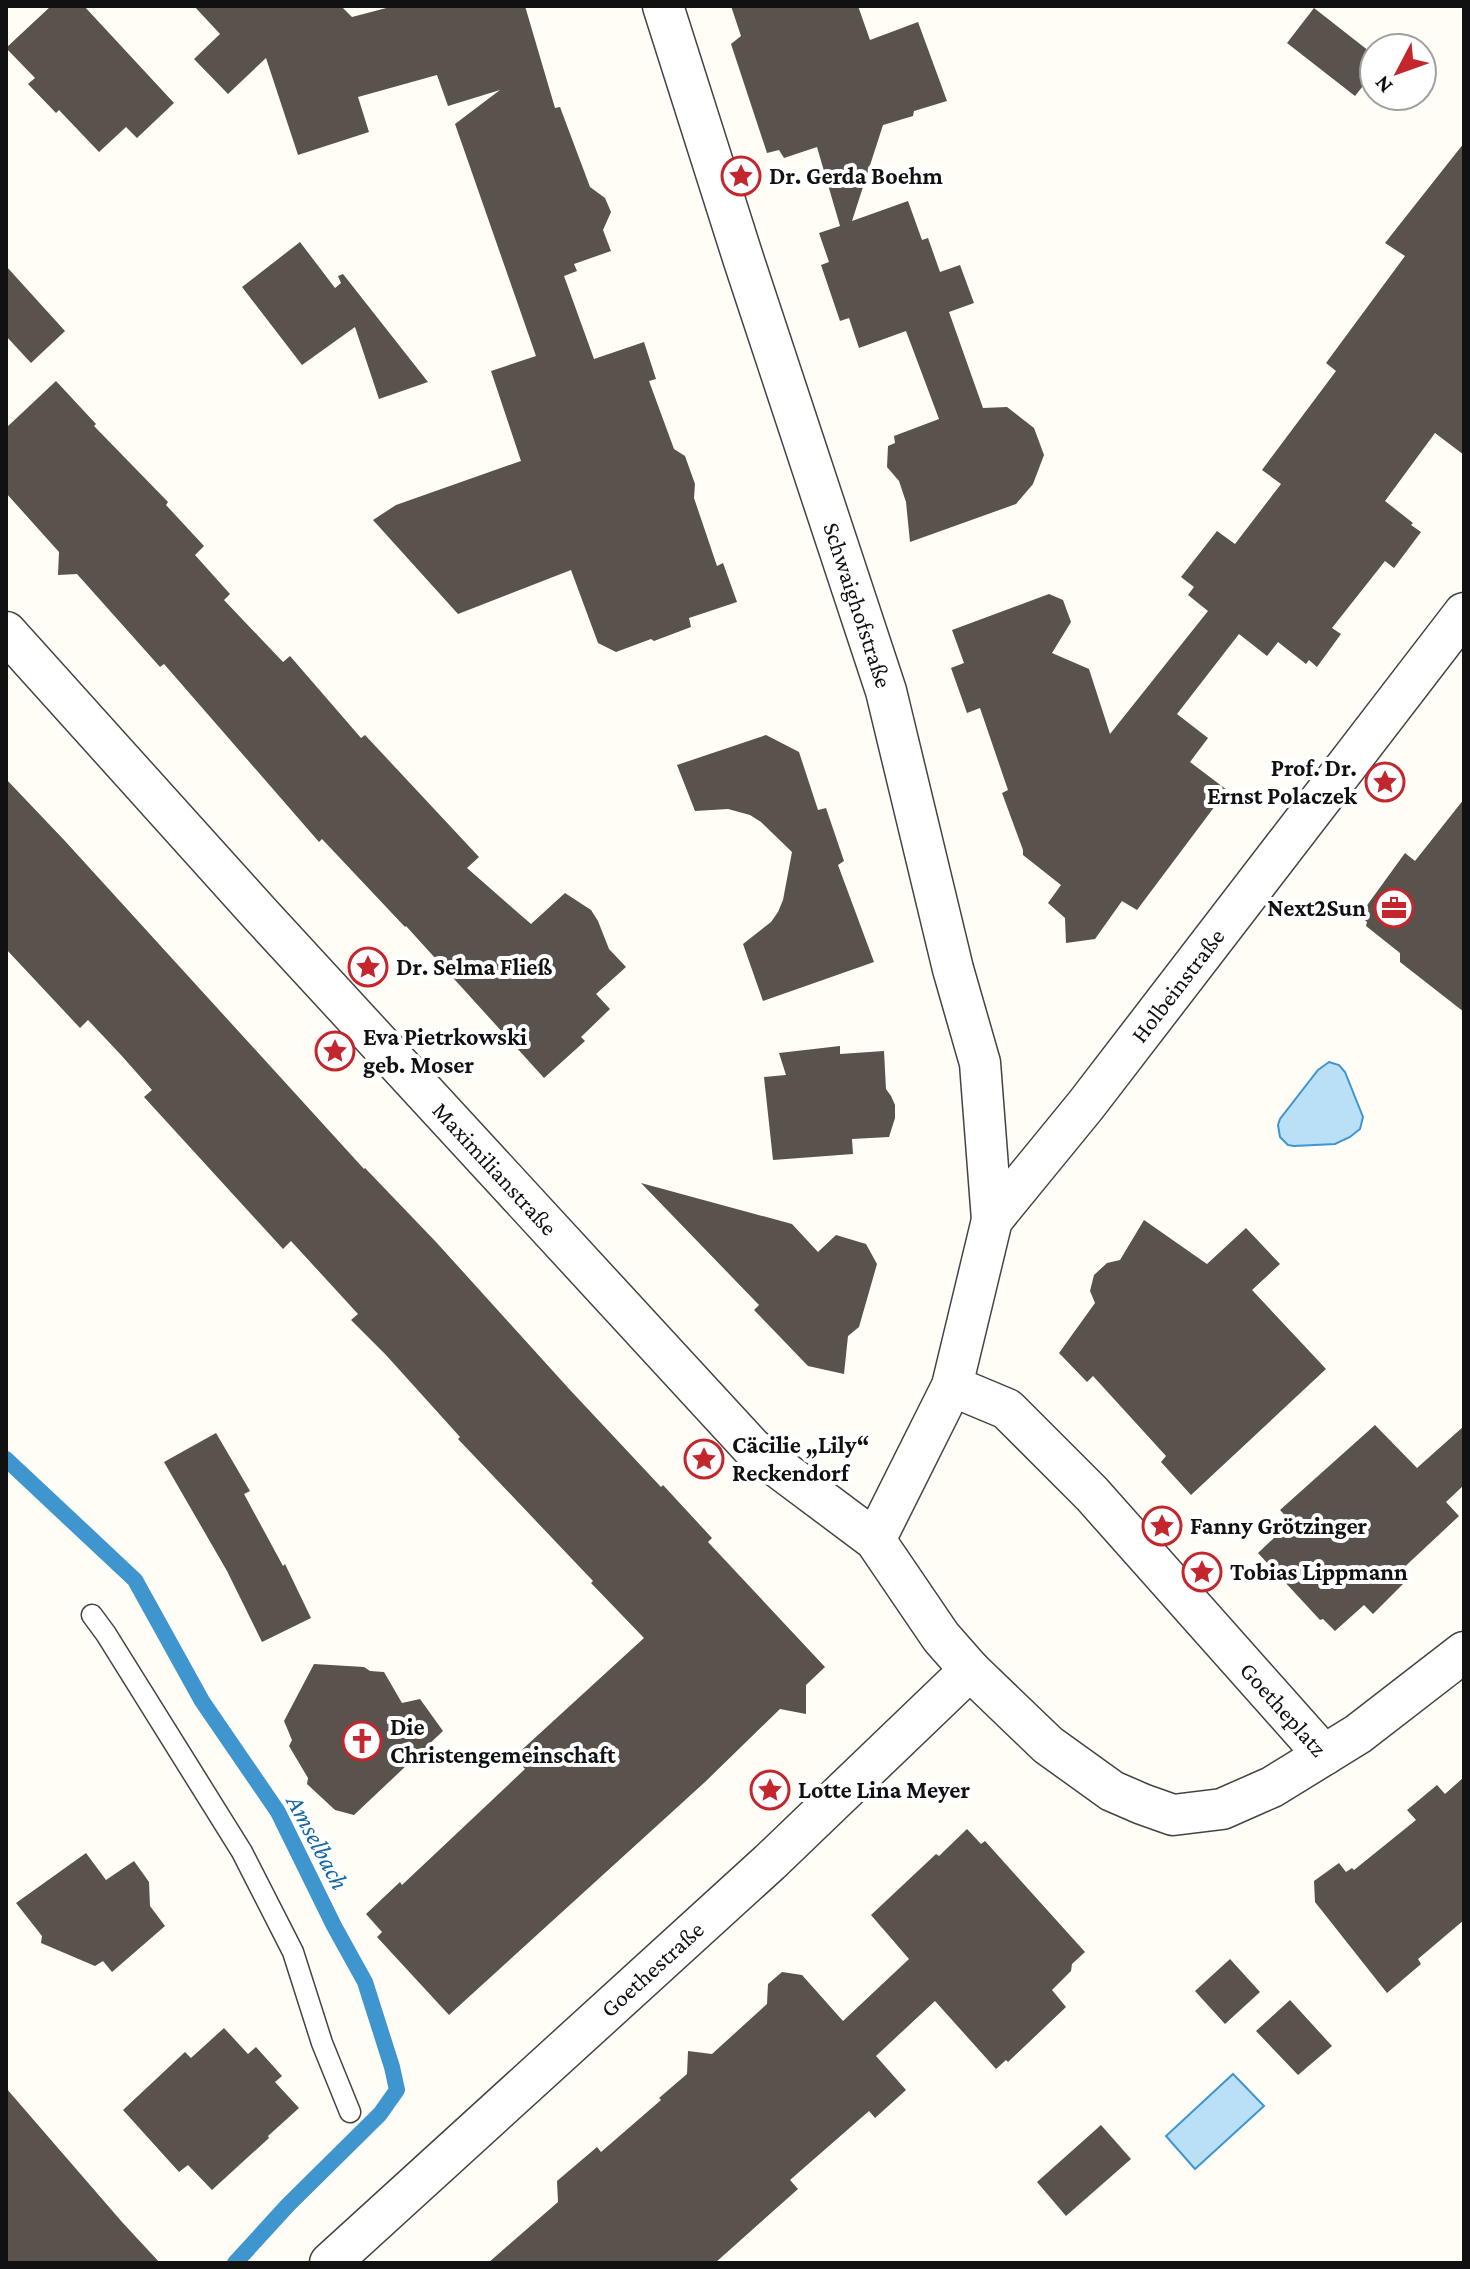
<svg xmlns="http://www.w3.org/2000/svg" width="1470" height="2269" font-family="'Crimson Pro',serif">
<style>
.water{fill:#b9e0f7;stroke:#3f96cf;stroke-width:2}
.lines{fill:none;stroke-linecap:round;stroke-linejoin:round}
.stream{stroke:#3f96cf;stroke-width:16}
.building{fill:#5a524d}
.service-casing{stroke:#444;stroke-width:23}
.minor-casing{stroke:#444;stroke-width:43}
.service{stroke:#fff;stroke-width:20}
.minor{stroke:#fff;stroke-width:40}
.labels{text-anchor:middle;stroke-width:8;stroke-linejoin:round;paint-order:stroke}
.poi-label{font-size:24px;font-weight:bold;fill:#111;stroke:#fff;text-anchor:start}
.street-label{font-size:24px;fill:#111;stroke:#fff}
.water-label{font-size:26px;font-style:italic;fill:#1768a6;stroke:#fff}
</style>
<rect width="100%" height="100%" fill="#fffdf5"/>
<!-- water -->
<g class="water">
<polygon points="1329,1062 1339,1065 1345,1072 1363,1117 1360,1129 1350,1137 1335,1144 1294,1146 1288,1145 1280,1137 1278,1125 1280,1119 1318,1070"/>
<polygon points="1233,2074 1264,2106 1195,2169 1166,2136"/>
</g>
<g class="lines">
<!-- stream -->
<polyline class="stream" points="6,1459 135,1580 202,1701 278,1812 334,1926 365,1982 392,2067 397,2090 380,2114 288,2205 235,2263"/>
</g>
<!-- building -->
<g class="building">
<polygon points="51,6 84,6 174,103 137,138 126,127 99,152 59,110 56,113 28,84 35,78 6,48"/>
<polygon points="194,6 341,6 352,17 394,6 525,6 555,108 560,107 590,187 605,198 611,212 603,230 611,251 574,264 577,271 564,276 594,359 644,342 656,379 649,381 674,449 685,456 695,484 694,498 717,566 723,563 737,602 689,618 691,627 654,641 651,639 616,652 598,643 571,570 458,614 373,520 396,505 521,461 491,371 536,356 455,124 500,90 448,106 437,75 358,97 369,132 298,155 266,58 228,94 194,59 220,34"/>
<polygon points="731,6 858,6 870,40 918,22 947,101 914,111 913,116 883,125 852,221 908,201 922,240 928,238 940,272 960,265 974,303 949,312 983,408 1007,407 1034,428 1044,455 1033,484 1016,504 910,542 906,502 899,481 887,467 888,446 895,443 894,436 939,419 906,331 859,348 849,318 840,321 821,265 829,262 819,233 840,226 817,147 784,158 779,150 767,153 731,44 741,36"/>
<polygon points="1314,8 1374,55 1374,72 1355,96 1287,43"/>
<polygon points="1464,143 1464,455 1435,433 1385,501 1413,523 1411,525 1421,532 1394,568 1385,561 1332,628 1341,634 1317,667 1309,660 1306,664 1278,642 1267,656 1239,634 1177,714 1208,738 1190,762 1227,790 1137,910 1122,901 1095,939 1066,943 1065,918 1048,903 1061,885 1023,855 1023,850 1002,793 1008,790 980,708 967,713 951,668 964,663 952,630 1049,594 1063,600 1071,622 1052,653 1089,669 1110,734 1208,611 1188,595 1194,587 1181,577 1217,531 1235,544 1281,484 1262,470 1336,371 1326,363 1405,256 1385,243"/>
<polygon points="300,242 335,288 341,283 338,276 343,274 428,382 379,399 355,327 302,365 242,287"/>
<polygon points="6,266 65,331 31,363 6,336"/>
<polygon points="56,381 96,424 94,426 168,502 166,505 204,546 195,555 230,594 224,600 283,662 290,656 361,738 365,735 479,857 467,868 531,924 565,893 591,910 598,921 609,949 626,967 596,994 610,1009 581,1037 585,1041 544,1078 406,926 405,927 322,839 319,842 164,664 160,667 77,574 58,575 59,552 6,493 6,428"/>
<polygon points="766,735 799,752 818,810 826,808 844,861 838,865 874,962 763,1001 743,944 771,922 778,912 783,900 792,852 761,822 750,815 728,809 695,811 677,765"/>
<polygon points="6,779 65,841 364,1169 365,1168 436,1242 571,1391 661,1487 663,1485 712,1538 708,1542 825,1667 806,1685 806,1714 780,1709 705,1782 449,2015 377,1937 382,1932 366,1914 400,1882 402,1885 525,1769 514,1757 644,1638 591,1583 593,1581 458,1439 460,1437 386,1355 351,1320 358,1314 291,1241 283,1249 144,1097 152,1090 121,1055 88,1020 80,1028 6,949"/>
<polygon points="1464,799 1464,1012 1400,962 1400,953 1366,926 1367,922 1360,915 1405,853 1415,861"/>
<polygon points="840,1046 840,1054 884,1051 886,1089 891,1096 895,1105 895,1118 889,1137 852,1139 853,1154 773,1160 764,1077 786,1075 779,1053"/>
<polygon points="641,1183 792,1224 818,1252 836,1235 866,1244 877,1264 859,1327 848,1336 844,1374 808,1366 754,1310 759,1305"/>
<polygon points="1144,1220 1207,1264 1246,1228 1280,1264 1252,1290 1326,1369 1191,1495 1161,1462 1166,1456 1093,1376 1087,1382 1059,1353 1095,1303 1090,1291 1094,1275 1107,1263 1120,1260"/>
<polygon points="1375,1425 1417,1468 1464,1426 1464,1485 1446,1502 1459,1516 1397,1574 1405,1582 1373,1614 1364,1605 1335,1631 1323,1619 1320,1620 1258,1553 1291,1522 1280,1510"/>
<polygon points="216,1433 250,1491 244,1494 283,1566 285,1564 311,1618 262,1642 227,1571 164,1462"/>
<polygon points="314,1664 364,1667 370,1671 384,1672 402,1703 420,1699 443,1731 354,1815 335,1810 307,1784 308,1778 289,1746 292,1740 284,1721"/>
<polygon points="1464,1777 1464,1920 1418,1959 1421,1964 1387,1993 1315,1902 1314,1881 1339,1863 1346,1872 1352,1868 1354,1870 1416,1820 1407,1810 1437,1785 1445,1794"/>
<polygon points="967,1829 981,1844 985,1841 1085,1952 1072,1964 1071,1971 1052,1990 1066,2007 1008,2062 1006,2060 996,2069 935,2001 876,2056 906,2090 875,2118 869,2111 790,2180 798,2189 715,2263 488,2263 558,2202 557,2181 597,2147 601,2152 661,2100 659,2098 687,2074 688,2051 712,2054 767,2004 768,1984 782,1972 802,1975 843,2021 909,1959 871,1915 936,1854 939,1856"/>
<polygon points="86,1853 106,1880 134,1861 149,1882 150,1906 165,1926 112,1972 103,1961 95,1966 41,1943 42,1936 16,1903"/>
<polygon points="1230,1959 1260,1992 1225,2024 1195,1991"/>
<polygon points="1290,2000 1332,2046 1298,2075 1256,2031"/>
<polygon points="224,2028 248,2054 256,2047 282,2076 275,2082 299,2108 268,2136 269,2138 212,2190 188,2165 179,2172 123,2110 185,2052 191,2058"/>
<polygon points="6,2088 122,2222 160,2263 6,2263"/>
<polygon points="1101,2125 1131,2159 1066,2216 1037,2182"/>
</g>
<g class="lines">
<!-- service casing -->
<g class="service-casing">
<polyline id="service" points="92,1615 106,1634 242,1852 293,1952 322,2043 350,2112"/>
</g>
<!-- minor casing -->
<g class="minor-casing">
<g id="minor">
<path id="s1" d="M663,6L744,261L886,691L953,969L980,1063L992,1220"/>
<path id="s2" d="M6,632L261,915L752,1448L875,1540L941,1637L970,1670L1048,1745L1112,1791L1142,1804L1173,1815L1222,1809L1272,1787L1358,1734L1464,1652"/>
<path id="s3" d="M952,1386L1007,1409L1092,1494L1324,1755"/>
<path id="s4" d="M875,1540L952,1386L992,1220L1086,1105L1464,613"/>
<path id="s5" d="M330,2263L770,1862L970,1670"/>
</g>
</g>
<!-- service -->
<use href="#service" class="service"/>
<!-- minor -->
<use href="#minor" class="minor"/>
</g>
<!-- icons -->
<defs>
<g id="sight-ring" transform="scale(2)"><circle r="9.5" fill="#fff" stroke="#c4262e" stroke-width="1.5"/><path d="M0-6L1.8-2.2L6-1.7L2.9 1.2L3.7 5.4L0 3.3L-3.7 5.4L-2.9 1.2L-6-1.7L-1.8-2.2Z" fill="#c4262e"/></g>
<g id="office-ring" transform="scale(2)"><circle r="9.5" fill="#fff" stroke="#c4262e" stroke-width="1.5"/><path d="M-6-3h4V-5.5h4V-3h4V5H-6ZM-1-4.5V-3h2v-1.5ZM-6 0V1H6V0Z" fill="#c4262e"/></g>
<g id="church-ring" transform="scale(2)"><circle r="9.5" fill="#fff" stroke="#c4262e" stroke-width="1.5"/><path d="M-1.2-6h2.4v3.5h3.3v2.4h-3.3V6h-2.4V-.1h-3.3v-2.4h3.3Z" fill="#c4262e"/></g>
</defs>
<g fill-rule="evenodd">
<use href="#sight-ring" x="741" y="176"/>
<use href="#sight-ring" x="1385" y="782"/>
<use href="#office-ring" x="1394" y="908"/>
<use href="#sight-ring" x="368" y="967"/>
<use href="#sight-ring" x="335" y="1051"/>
<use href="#sight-ring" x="704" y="1459"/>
<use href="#sight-ring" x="1162" y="1526"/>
<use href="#sight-ring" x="1202" y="1572"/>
<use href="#church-ring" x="362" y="1741"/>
<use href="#sight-ring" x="770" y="1790"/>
</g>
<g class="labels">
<!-- poi labels -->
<g class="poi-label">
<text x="769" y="184">Dr. Gerda Boehm</text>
<text x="1357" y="776" text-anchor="end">Prof. Dr.<tspan x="1357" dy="28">Ernst Polaczek</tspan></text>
<text x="1366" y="916" text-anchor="end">Next2Sun</text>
<text x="396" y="975">Dr. Selma Fließ</text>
<text x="363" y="1045">Eva Pietrkowski<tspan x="363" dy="28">geb. Moser</tspan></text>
<text x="732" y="1453">Cäcilie „Lily“<tspan x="732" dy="28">Reckendorf</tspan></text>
<text x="1190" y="1534">Fanny Grötzinger</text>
<text x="1230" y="1580">Tobias Lippmann</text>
<text x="390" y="1735">Die<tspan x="390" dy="28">Christengemeinschaft</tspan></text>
<text x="798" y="1798">Lotte Lina Meyer</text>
</g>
<!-- street labels -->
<g class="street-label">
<text dy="8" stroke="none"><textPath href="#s1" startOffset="630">Schwaighofstraße</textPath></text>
<text dy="8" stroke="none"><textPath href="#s4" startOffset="642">Holbeinstraße</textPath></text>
<text dy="8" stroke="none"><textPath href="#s2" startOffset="726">Maximilianstraße</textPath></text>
<text dy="8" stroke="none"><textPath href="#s3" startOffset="468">Goetheplatz</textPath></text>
<text dy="8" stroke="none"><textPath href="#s5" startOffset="436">Goethestraße</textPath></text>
</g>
<!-- water labels -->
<g class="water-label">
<text transform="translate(318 1842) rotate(62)" y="9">Amselbach</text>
</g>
</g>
<!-- border -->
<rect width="1470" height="2269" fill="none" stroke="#111111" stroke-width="16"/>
<!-- north arrow -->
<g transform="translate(1398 72) rotate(229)"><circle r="38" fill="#ffffff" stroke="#a0a0a0" stroke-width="2"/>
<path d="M0-6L14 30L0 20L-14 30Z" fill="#c4262e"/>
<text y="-12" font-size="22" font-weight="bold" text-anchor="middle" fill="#111111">N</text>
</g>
</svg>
